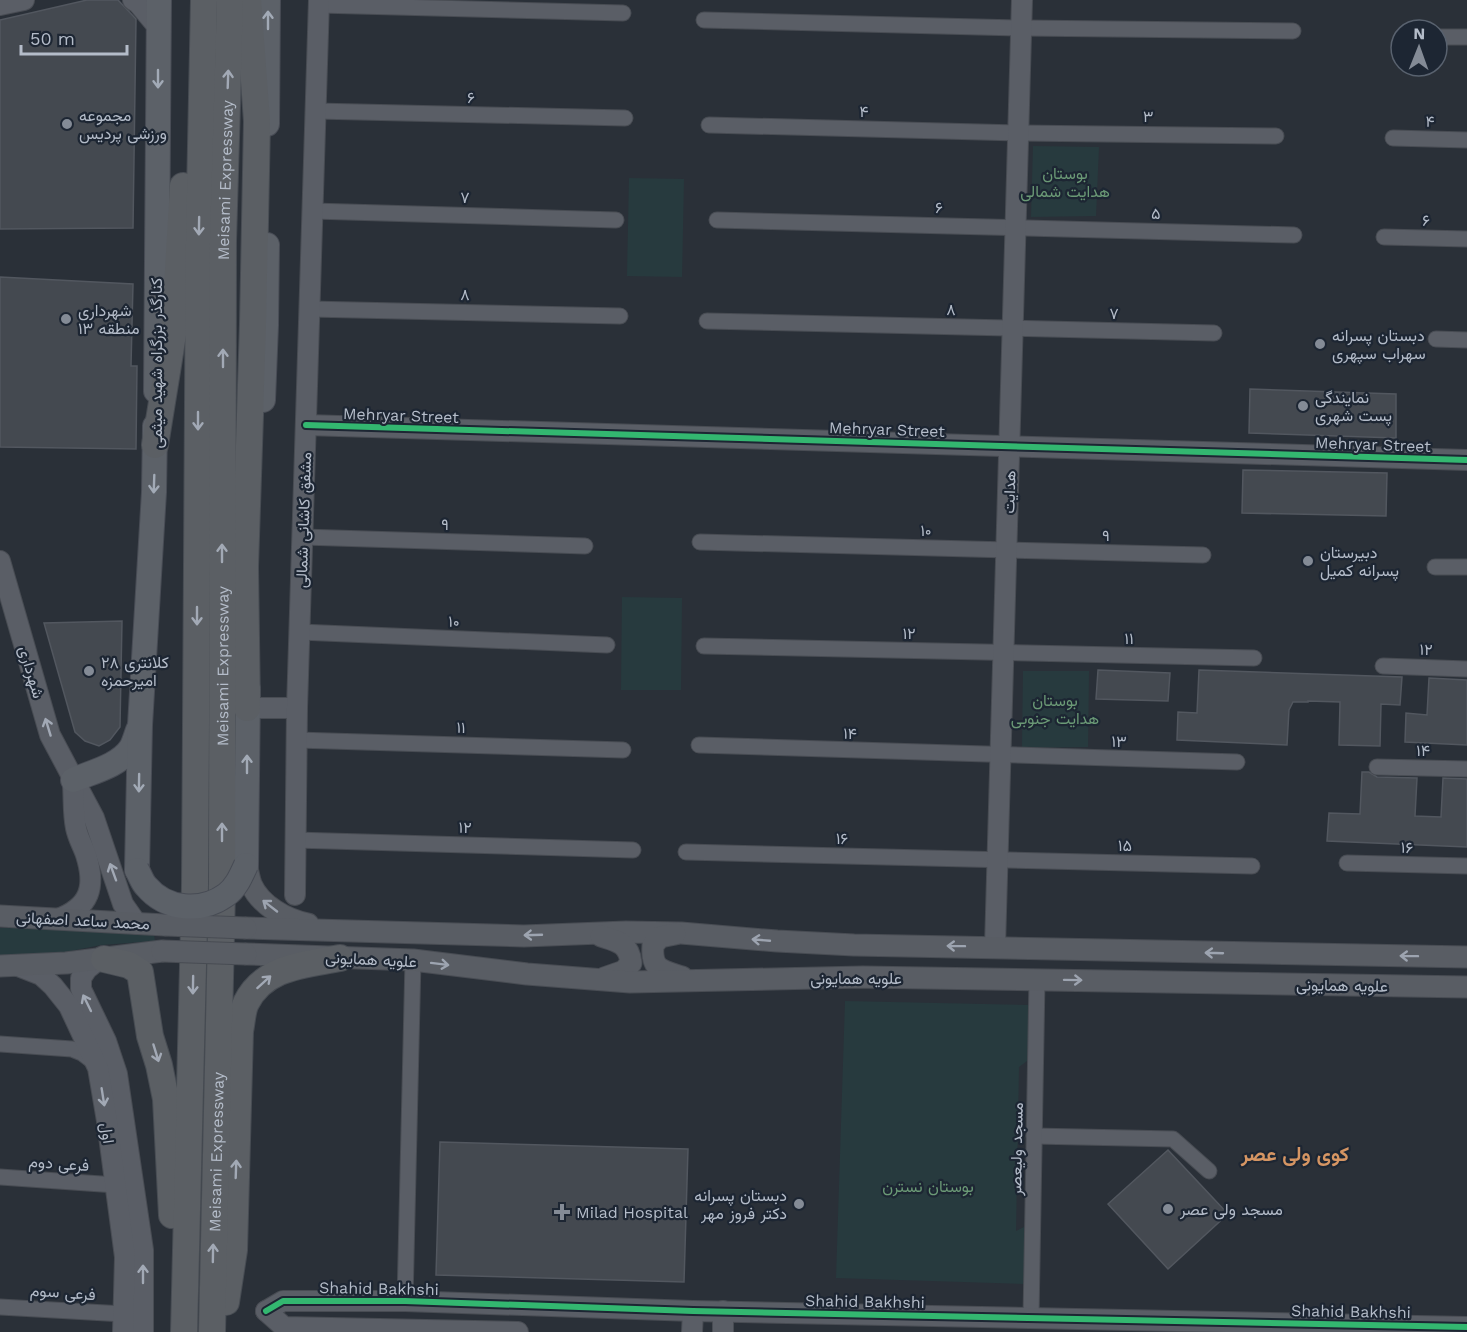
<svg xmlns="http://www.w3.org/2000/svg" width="1467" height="1332" font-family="'Work Sans',Vazirmatn,sans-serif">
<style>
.green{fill:#273a3e}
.building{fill:#444950;stroke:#52575f;stroke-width:1.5}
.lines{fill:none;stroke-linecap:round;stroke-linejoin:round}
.minor-casing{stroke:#484c53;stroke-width:17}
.tertiary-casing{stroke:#484c53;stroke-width:22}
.secondary-casing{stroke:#484c53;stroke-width:23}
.primary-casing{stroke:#484c55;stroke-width:26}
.trunk-casing{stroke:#474c53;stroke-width:28}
.minor{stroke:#5a5e66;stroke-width:15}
.tertiary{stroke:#5a5e66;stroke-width:20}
.secondary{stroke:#595d64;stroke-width:21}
.primary{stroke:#5c6168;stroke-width:24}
.trunk{stroke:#5b5f64;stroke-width:26}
.secondary-bridge-casing{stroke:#484c53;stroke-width:23;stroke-linecap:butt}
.primary-bridge-casing{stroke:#484c55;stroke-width:26;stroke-linecap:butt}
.secondary-bridge{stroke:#595d64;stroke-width:21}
.primary-bridge{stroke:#5c6168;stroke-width:24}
.cycleway-casing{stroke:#1d2633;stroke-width:10}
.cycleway{stroke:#33b770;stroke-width:6}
.oneway{stroke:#a2aab6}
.oneway2{stroke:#a2a9b5}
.oneway3{stroke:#9da4b0}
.poi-dot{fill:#848b96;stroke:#1d2633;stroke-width:2}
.labels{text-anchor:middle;stroke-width:4.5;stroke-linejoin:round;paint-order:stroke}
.street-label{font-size:16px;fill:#b4bcc9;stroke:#1d2633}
.poi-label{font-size:16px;fill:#b4bcc9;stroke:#1d2633;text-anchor:start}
.park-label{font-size:16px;fill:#6b9a76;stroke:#1d2633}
.quarter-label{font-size:20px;font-weight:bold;fill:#d59563;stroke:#1d2633}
</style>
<rect width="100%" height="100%" fill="#2a3038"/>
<!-- green -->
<g class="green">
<polygon points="1033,146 1099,147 1096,216 1031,217"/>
<polygon points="629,178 684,179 682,277 627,276"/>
<polygon points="622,597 682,598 681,690 621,690"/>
<polygon points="1023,671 1089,671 1088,747 1022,748"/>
<polygon points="0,928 56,928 154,935 155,941 101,945 40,957 0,959"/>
<polygon points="845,1001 1028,1005 1031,1058 1019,1067 1016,1231 1026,1226 1024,1284 836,1278"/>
</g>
<!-- building -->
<g class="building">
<polygon points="87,0 118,0 136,19 133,228 0,229 0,20"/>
<polygon points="0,277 133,284 131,366 137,366 136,449 0,447"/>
<polygon points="1250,389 1396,394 1396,438 1249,433"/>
<polygon points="1243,470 1387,473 1386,516 1242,513"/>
<polygon points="122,621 120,727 110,740 99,746 85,741 75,732 44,623"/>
<polygon points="1098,670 1170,673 1168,701 1096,699"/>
<polygon points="1199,670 1402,677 1400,705 1381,704 1380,746 1339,745 1340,702 1308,701 1308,702 1293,702 1289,710 1287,745 1177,740 1178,712 1197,713"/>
<polygon points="1429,678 1467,680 1467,745 1405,742 1406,713 1427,715"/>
<polygon points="1362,772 1369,772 1377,777 1417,778 1415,816 1441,817 1443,778 1467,779 1467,847 1327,841 1329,813 1360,814"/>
<polygon points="440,1142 688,1149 684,1282 436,1275"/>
<polygon points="1168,1150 1228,1214 1168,1269 1108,1204"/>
</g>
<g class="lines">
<!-- minor casing -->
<g class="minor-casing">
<g id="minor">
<polyline points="319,5 623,13"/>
<polyline points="704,20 1022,28 1293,31"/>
<polyline points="1437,37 1467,37"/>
<polyline points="316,111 625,118"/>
<polyline points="709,125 1019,133 1276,136"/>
<polyline points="1393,138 1467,140"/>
<polyline points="313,211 616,220"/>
<polyline points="717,220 1294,235"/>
<polyline points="1384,237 1467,239"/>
<polyline points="310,309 620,316"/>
<polyline points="707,321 1214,333"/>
<polyline points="1436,339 1467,340"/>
<polyline points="303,537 585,546"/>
<polyline points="700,542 1203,555"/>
<polyline points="1435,567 1467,567"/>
<polyline points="300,632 607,645"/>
<polyline points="704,646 1254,658"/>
<polyline points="1383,666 1467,669"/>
<polyline points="297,740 623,750"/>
<polyline points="699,745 1237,762"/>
<polyline points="1377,767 1467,769"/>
<polyline points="295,840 633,850"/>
<polyline points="686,852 1252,866"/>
<polyline points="1347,863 1467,866"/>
<polyline points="0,1044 72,1049 82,1053 95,1063"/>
<polyline points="1034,1136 1173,1139 1209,1171"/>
<polyline points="0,1177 116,1185"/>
<polyline points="405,1301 413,960"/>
<polyline points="0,1307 124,1314"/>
<polyline points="1031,1318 1037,979"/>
</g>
</g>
<!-- tertiary casing -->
<g class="tertiary-casing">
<g id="tertiary">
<polyline points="133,0 138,3 158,27"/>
<polyline points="0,5 24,0"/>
<polyline points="306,425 1467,460"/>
<polyline points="0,561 50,735 94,818 123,904 137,924"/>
<polyline points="247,708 297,708"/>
<polyline points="295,895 297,708 319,0"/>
<path d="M58,919C90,907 96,887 86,855C83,846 78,838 76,828C73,814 74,799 73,785"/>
<polyline points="995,947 1022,0"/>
<polyline points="98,960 87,969 81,978 81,989 106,1041 117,1074 143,1250 143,1332"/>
<polyline points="18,966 41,975 53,986 69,1006 98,1068 107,1121 125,1257 123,1332"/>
<polyline points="266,1311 283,1301 405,1301 693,1311 1467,1327"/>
<polyline points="266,1311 284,1327 518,1332"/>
<polyline points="692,1332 693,1311"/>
<polyline points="723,1332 723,1311"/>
</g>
</g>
<!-- secondary casing -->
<g class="secondary-casing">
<g id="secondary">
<path d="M246,865C248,871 249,878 251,884C260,905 286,920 308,924"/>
<polyline points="0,916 165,925"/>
<polyline points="246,928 524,936 626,932 681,933 777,941 854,945 1467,957"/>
<path d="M675,934L660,937L653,945C651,970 661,970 682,977"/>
<path d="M601,936C617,941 629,943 631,963L624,971L604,978"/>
<polyline points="246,954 413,960 527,974 630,982 863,977 1467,987"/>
<polyline points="0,966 66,963 162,951"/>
</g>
</g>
<!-- primary casing -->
<g class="primary-casing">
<g id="primary">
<polyline points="267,124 268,0"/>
<polyline points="156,391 159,0"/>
<polyline points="263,400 266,325 267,245"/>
<path d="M73,780C92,772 119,766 131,748C134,743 136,735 138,730"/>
<polyline points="246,865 248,689"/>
<polyline points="137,870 140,725 154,492 155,426"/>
</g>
</g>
<!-- trunk casing -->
<g class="trunk-casing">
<g id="trunk">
<polyline points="155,445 175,322 183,186"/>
<polyline points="247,708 245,567 253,324 257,121 248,0"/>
<polyline points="104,959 129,965 140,972 150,1036 159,1065 166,1099 172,1215"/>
<path d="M226,1302L234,1250L240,1031C242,1022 242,1011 246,1003C264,966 305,965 340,958"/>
<polyline points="184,1332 195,885 199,242 204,0"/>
<path id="s1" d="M212,1332L222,890L223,241L230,0"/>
</g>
</g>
<!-- minor -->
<use href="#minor" class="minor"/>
<!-- tertiary -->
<use href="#tertiary" class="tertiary"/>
<!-- secondary -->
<use href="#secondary" class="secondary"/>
<!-- primary -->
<use href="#primary" class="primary"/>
<!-- trunk -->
<use href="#trunk" class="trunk"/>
<!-- secondary-bridge casing -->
<g class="secondary-bridge-casing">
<g id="secondary-bridge">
<polyline points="165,925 246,928"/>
<polyline points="162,951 246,954"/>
</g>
</g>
<!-- primary-bridge casing -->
<g class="primary-bridge-casing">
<path id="primary-bridge" d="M137,870C140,875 142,882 146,886C166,910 201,913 226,895C236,888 241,876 246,865"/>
</g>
<!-- secondary-bridge -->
<use href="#secondary-bridge" class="secondary-bridge"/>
<!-- primary-bridge -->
<use href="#primary-bridge" class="primary-bridge"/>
<!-- cycleway casing -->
<g class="cycleway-casing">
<g id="cycleway">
<polyline points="306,425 1467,460"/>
<polyline points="266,1311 283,1301 405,1301 693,1311 1467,1327"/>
</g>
</g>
<!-- cycleway -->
<use href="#cycleway" class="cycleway"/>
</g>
<!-- one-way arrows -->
<defs><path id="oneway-shaft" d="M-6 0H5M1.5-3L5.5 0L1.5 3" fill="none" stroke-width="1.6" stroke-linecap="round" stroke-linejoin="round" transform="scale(1.5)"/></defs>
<g class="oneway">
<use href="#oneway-shaft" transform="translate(268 20) rotate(-90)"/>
<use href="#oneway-shaft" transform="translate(158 79) rotate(90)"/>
<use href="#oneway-shaft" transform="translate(154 484) rotate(92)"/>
<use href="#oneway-shaft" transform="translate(247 764) rotate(-90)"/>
<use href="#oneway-shaft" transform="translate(139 783) rotate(91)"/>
</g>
<g class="oneway2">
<use href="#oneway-shaft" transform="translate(228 79) rotate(-88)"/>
<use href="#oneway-shaft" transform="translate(199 226) rotate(91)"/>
<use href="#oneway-shaft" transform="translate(223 358) rotate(-90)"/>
<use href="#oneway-shaft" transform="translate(198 421) rotate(90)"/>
<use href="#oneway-shaft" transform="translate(222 553) rotate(-90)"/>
<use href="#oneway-shaft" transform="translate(197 616) rotate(90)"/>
<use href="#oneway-shaft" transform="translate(48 727) rotate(-107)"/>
<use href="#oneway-shaft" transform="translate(222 832) rotate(-90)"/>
<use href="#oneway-shaft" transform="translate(113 872) rotate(-110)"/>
<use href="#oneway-shaft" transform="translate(264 982) rotate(-42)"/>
<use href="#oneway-shaft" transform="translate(193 985) rotate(91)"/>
<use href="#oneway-shaft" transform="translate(87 1003) rotate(-116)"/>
<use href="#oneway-shaft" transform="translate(156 1053) rotate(73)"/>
<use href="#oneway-shaft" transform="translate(103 1097) rotate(81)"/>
<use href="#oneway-shaft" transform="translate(236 1169) rotate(-88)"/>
<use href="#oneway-shaft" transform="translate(213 1253) rotate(-89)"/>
<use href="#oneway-shaft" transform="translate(143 1274) rotate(-90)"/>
</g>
<g class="oneway3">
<use href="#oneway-shaft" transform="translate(270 906) rotate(-142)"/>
<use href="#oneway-shaft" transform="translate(533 935) rotate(178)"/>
<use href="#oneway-shaft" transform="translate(761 940) rotate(-175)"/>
<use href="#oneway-shaft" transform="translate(956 946) rotate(-179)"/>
<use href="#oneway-shaft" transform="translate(1214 953) rotate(-178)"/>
<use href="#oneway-shaft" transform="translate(1409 956) rotate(-179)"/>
<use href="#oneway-shaft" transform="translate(440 964) rotate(7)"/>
<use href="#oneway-shaft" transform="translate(1073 980) rotate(1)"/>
</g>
<!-- markers -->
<g class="poi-dot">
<circle cx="67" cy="124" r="6"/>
<circle cx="66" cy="319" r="6"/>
<circle cx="1320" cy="344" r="6"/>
<circle cx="1303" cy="406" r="6"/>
<circle cx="1308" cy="561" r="6"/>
<circle cx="89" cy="671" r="6"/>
<circle cx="799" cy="1204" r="6"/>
<circle cx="1168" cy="1209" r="6"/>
<path d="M559 1203h6v6h6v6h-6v6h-6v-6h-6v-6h6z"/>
</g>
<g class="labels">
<!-- street labels -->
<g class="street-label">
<text transform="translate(471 97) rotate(1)" y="6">۶</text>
<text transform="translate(864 111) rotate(1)" y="6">۴</text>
<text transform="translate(1148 116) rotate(1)" y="6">۳</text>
<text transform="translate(1430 121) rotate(2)" y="6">۴</text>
<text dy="6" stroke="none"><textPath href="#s1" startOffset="1152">Meisami Expressway</textPath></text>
<text transform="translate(465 197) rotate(2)" y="6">۷</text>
<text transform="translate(939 207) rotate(1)" y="6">۶</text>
<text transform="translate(1156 213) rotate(2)" y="6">۵</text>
<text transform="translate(1426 220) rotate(2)" y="6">۶</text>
<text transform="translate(465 294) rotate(1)" y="6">۸</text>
<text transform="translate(951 309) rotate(1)" y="6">۸</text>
<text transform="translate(1114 313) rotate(1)" y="6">۷</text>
<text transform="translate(156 363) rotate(-90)" y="6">کنارگذر بزرگراه شهید میثمی</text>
<text transform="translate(401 415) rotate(2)" y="6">Mehryar Street</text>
<text transform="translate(887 429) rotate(2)" y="6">Mehryar Street</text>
<text transform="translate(1373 444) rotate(2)" y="6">Mehryar Street</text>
<text transform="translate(1009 492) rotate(-88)" y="6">هدایت</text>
<text transform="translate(303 520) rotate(-88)" y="6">مشفق کاشانی شمالی</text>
<text transform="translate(445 524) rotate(2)" y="6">۹</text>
<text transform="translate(926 530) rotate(1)" y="6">۱۰</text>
<text transform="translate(1106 535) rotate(1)" y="6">۹</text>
<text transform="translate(454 621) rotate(2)" y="6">۱۰</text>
<text transform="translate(909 633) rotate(1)" y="6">۱۲</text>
<text transform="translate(1129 638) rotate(1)" y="6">۱۱</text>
<text transform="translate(1426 649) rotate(2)" y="6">۱۲</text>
<text dy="6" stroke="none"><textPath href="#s1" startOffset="666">Meisami Expressway</textPath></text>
<text transform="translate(32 672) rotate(74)" y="6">شهرداری</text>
<text transform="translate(461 727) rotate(2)" y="6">۱۱</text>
<text transform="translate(850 733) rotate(2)" y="6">۱۴</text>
<text transform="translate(1119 741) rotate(1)" y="6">۱۳</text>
<text transform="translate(1423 750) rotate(1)" y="6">۱۴</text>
<text transform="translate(465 827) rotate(2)" y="6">۱۲</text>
<text transform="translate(842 838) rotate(1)" y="6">۱۶</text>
<text transform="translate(1125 845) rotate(1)" y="6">۱۵</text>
<text transform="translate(1407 847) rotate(2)" y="6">۱۶</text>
<text transform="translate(83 920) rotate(3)" y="6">محمد ساعد اصفهانی</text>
<text transform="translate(371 959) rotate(3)" y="6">علویه همایونی</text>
<text x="856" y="984">علویه همایونی</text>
<text transform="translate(1342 985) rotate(1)" y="6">علویه همایونی</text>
<text transform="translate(108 1133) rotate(82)" y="6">اول</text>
<text transform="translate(1016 1149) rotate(-89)" y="6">مسجد ولیعصر</text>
<text dy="6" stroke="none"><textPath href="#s1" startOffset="180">Meisami Expressway</textPath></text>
<text transform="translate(59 1163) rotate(4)" y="6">فرعی دوم</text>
<text transform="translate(379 1288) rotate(1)" y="6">Shahid Bakhshi</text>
<text transform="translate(63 1292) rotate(4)" y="6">فرعی سوم</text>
<text transform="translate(865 1301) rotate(1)" y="6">Shahid Bakhshi</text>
<text transform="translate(1351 1311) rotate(1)" y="6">Shahid Bakhshi</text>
</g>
<!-- poi labels -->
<g class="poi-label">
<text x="79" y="121">مجموعه<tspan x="79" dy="18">ورزشی پردیس</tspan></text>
<text x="78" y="316">شهرداری<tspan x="78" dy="18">منطقه ۱۳</tspan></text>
<text x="1332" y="341">دبستان پسرانه<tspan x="1332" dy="18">سهراب سپهری</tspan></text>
<text x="1315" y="403">نمایندگی<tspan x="1315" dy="18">پست شهری</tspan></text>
<text x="1320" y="558">دبیرستان<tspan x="1320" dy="18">پسرانه کمیل</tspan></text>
<text x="101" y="668">کلانتری ۲۸<tspan x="101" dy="18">امیرحمزه</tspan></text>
<text x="787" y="1201" text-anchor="end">دبستان پسرانه<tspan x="787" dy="18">دکتر فروز مهر</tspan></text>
<text x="1180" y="1215">مسجد ولی عصر</text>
<text x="576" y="1218">Milad Hospital</text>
</g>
<!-- park labels -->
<g class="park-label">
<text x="1065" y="179">بوستان<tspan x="1065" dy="18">هدایت شمالی</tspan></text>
<text x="1055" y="706">بوستان<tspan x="1055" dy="18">هدایت جنوبی</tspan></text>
<text x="928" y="1192">بوستان نسترن</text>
</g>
<!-- quarter labels -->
<g class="quarter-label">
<text x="1295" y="1161">کوی ولی عصر</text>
</g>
</g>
<!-- north arrow -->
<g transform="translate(1419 48) rotate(1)"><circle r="28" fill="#1d2633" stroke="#59626f" stroke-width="1.5"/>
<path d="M0-4.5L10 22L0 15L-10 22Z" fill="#848b96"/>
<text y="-9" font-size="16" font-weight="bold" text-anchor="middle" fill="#b4bcc9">N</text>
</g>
<!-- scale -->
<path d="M21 45v9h106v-9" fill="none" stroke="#b4bcc9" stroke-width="3"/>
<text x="30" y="45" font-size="18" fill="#b4bcc9" stroke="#1d2633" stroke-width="4.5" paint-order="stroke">50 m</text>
</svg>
